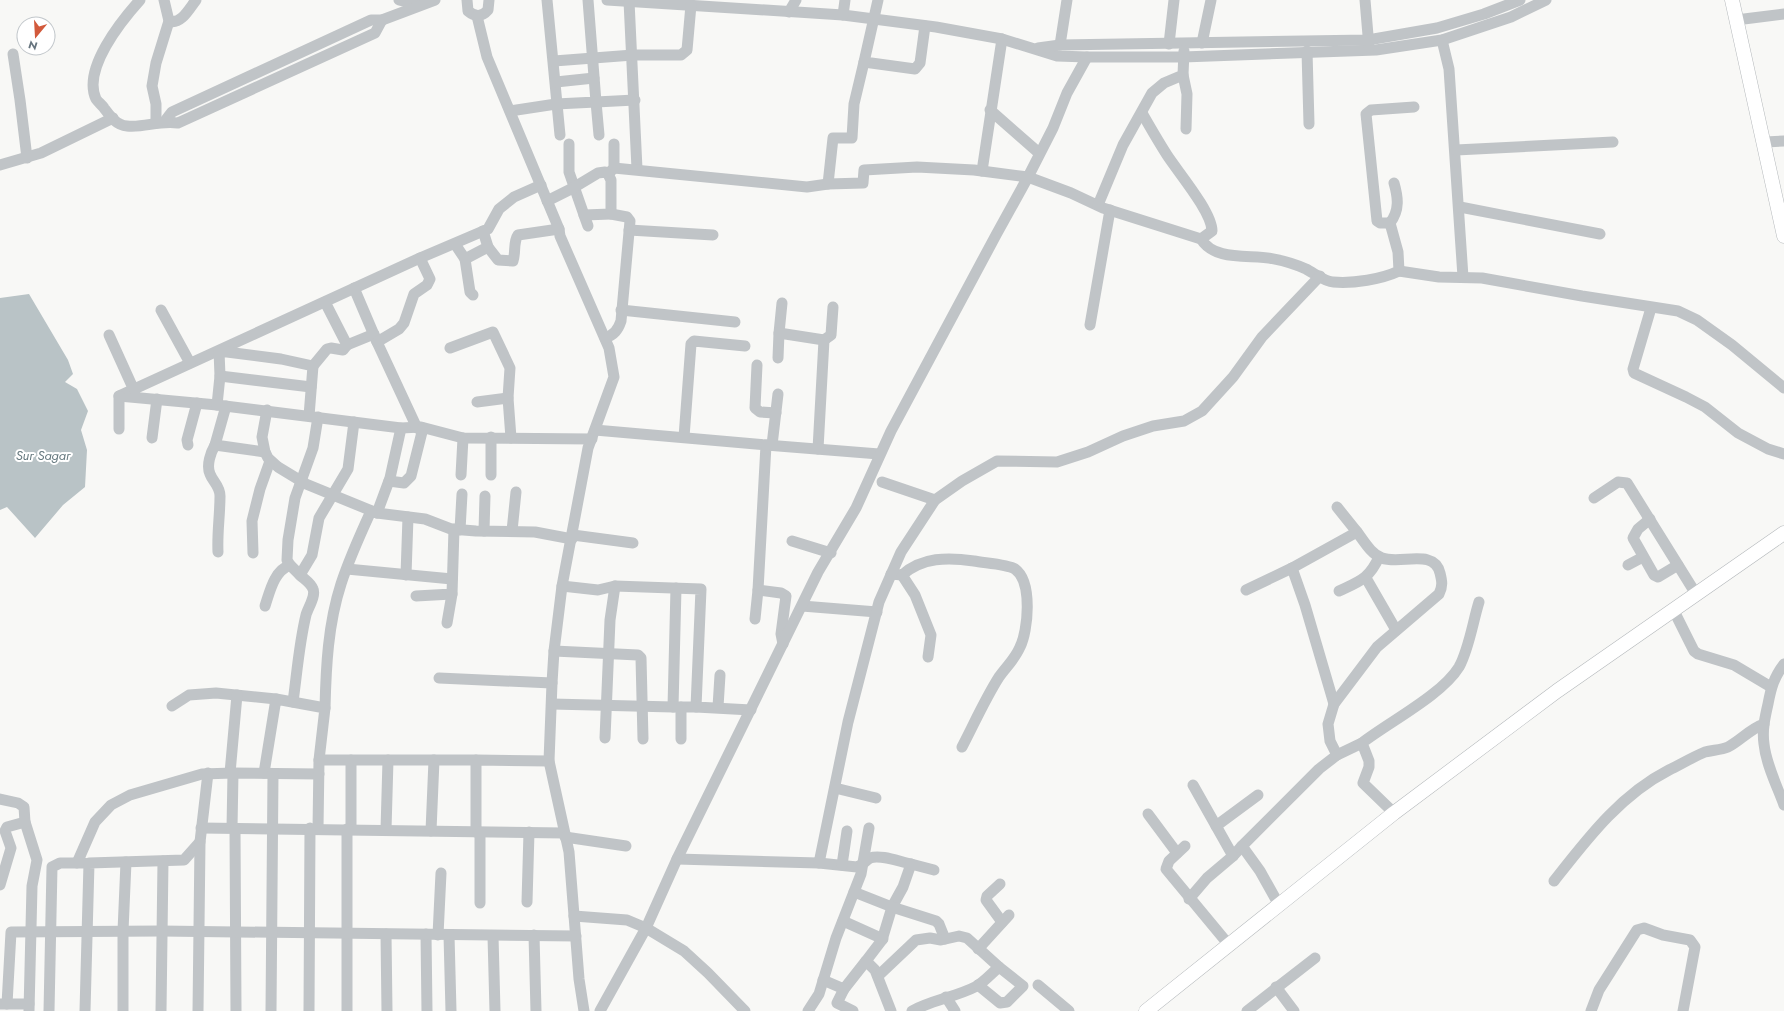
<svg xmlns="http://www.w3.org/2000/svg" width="1784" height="1011" font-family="Jost,sans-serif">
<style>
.water{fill:#b9c3c6}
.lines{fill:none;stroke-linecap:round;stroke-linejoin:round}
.major-casing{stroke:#b4b8bb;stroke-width:15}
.minor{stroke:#c0c4c7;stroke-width:11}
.major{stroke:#fff;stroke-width:14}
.labels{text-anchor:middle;stroke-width:4;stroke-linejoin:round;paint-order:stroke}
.water-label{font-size:13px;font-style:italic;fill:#66797f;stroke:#fff}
</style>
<rect width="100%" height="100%" fill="#f8f8f6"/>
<!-- water -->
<polygon class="water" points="29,294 68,360 73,374 65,382 77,389 88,411 81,430 87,450 85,487 63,505 35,538 7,507 0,510 0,298"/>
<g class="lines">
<!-- major casing -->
<g class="major-casing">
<g id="major">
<polyline points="1732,0 1784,236"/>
<polyline points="1146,1011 1394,813 1557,691 1784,533"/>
</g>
</g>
<!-- minor -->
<g class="minor">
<path d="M140,0C122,20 82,69 96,99C98,102 102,105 104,108C110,116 116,125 127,126C144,128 159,120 178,123L375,33L382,20"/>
<polyline points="399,0 419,5"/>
<path d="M467,0L468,11C475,17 482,17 488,10L489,0"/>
<polyline points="547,0 560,135"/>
<polyline points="607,0 843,15 936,27 1002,39 1057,56 1087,57 1183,57 1376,50 1442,40 1511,17 1546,0"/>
<polyline points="878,0 864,62 915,69 920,63 925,26"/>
<polyline points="1365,0 1369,47"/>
<polyline points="629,1 637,169"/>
<polyline points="789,12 796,0"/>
<polyline points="843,15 845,0"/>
<polyline points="477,16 487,57 559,229 560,236 609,348 614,377 588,448 562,586 554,651 552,683 549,761 569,852 579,979 584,1011"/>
<polyline points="1736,20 1784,14"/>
<path d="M169,21C181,25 189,9 196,0"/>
<polyline points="1442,40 1449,69 1463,277"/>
<polyline points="1202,43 1211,0"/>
<polyline points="1169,44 1174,0"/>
<polyline points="1060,45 1067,0"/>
<polyline points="1038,48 1060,45 1368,40 1437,28 1484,14 1520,0"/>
<polyline points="1307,51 1309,124"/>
<polyline points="13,54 20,100 27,158"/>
<path d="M1087,57L1067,93L1053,128L1028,177L1071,193L1103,208L1201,239C1215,262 1251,254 1274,259C1284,261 1297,265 1306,269C1314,273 1325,282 1333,282C1353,284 1382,279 1399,271L1398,252L1390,223C1400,210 1398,197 1394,183"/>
<polyline points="554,61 633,55 681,55 687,50 691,5"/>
<polyline points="1183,75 1187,94 1186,129"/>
<polyline points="556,82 594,78"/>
<polyline points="990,110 1039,153"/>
<polyline points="510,111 556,104 596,102 588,0"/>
<path d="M1142,113C1150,127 1158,141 1167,155C1178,172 1212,212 1212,231L1201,239"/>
<polyline points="165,121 172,112 371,20 382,20 435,0"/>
<polyline points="156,123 156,104 152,86 156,63 169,21 164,0"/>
<polyline points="599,135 596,102 635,100"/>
<polyline points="1765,142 1784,141"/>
<polyline points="569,144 569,172 584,215"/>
<polyline points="1456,150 1613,142"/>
<polyline points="0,165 41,153 113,118"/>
<polyline points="614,168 807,187 828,184"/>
<polyline points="982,171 1002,39"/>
<polyline points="610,172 614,168 614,144"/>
<polyline points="541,185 514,197 499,209 488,229 420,258 119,396 217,405 401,428 421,427 463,438 592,439"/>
<polyline points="547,201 573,188 598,173 605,172 608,174 611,180 611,214 584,215 588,226"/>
<polyline points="1098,205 1123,145 1152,93 1164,83 1183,75 1184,51"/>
<polyline points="1460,207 1600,234"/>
<polyline points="1390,223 1380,223 1377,221 1366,114 1371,110 1414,107"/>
<polyline points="629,230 713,235"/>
<polyline points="455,244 465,259 488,247 483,231"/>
<path d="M488,247L498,260L513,261C516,252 513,242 518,235L559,229"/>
<polyline points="465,259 470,292 473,295"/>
<polyline points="1399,271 1439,277 1482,278 1582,296 1678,311 1697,320 1732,345 1784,388"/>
<polyline points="354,288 377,342 417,428"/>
<polyline points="325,302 347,345 374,334"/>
<polyline points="1651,308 1633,369 1634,373 1686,397 1705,407 1738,433 1768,449 1784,454"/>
<polyline points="161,310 190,363"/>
<polyline points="621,310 735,322"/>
<polyline points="1090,325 1110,210"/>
<polyline points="779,333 782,303"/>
<polyline points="109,335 133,388"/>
<path d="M605,338C614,335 618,330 621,321L630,221L627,217L611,214"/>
<polyline points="824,340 831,335 833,307"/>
<polyline points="377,342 399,329 404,323 414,294 427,285 430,279 420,258"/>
<polyline points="450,348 493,332 510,368 508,398 511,438"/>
<polyline points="778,358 779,333 824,340 818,449"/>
<polyline points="757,365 755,408 760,412 776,413"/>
<polyline points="313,366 327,349 331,348 343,350 347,345"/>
<polyline points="220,376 311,387"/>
<polyline points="477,402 508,398"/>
<polyline points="217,405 220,376 219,351 281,359 313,366 309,416"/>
<polyline points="226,406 215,445 265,452"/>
<polyline points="267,410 262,437 265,452 268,458 278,467 306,484 377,513 425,519 451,529 476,531 535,532 572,539"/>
<polyline points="119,429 119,396"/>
<polyline points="595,430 766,445 758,590 781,593 786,596 781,634 783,644"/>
<polyline points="684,437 691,344 694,341 745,346"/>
<polyline points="152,438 157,399"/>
<polyline points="188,445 187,440 197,403"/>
<path d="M215,445C211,452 206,465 210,474C213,482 220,486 220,496C220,515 217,533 218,552"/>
<polyline points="766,445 879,454"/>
<polyline points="772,445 778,394"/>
<polyline points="461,475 463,438"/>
<polyline points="491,475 491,437"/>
<polyline points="389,481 404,483 411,476 423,428"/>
<polyline points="882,482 935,500"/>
<polyline points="1594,498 1618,482 1627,483 1696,594"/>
<polyline points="1337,507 1357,532"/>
<polyline points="377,513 390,478 401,428"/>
<polyline points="1650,519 1638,529 1633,538 1654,575 1658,577 1678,565"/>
<polyline points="460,530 462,494"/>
<polyline points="484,531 485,496"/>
<polyline points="512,531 516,492"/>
<polyline points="573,535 633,543"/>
<polyline points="792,541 831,553"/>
<polyline points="253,553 252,521 260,489 270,461"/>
<polyline points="1628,565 1643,557"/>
<polyline points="1292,568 1305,605 1334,704"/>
<polyline points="347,569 452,579"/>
<path d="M891,574L902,575C922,557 948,557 974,561C984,563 1007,564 1015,569C1033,582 1028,631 1020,647C1015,659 1006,667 999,677C985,699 974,724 962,747"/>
<polyline points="300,575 290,565 287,560 288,540 295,498 313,448 318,417"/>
<polyline points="406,575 408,517"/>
<polyline points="902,575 915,595 931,635 928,657"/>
<polyline points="1366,578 1396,630"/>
<polyline points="562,586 598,590 615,586 610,620 605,738"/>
<polyline points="615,586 701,589 696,707 751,710"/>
<polyline points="676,588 673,707 696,707"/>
<path d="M1246,590L1292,568L1357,532C1364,541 1371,554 1382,558C1400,565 1434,548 1440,573C1442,581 1443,586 1439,594L1377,647L1334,704L1328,724L1330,741L1337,755L1362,743"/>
<path d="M1339,591C1360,581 1369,579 1379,557"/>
<polyline points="416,596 452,594 454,529"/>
<path d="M265,606C270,591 274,571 290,565"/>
<polyline points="802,606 877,612"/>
<polyline points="1673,609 1694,651 1698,654 1734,665 1771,687"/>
<polyline points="755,619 758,590"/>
<polyline points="447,623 452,594"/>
<polyline points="554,651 638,655 641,658 643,739"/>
<path d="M1784,664C1774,677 1771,688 1768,704C1765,717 1762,730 1764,744C1766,764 1777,786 1784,805"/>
<polyline points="439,678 552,683"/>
<path d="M293,702C297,673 299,644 306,615C308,608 316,596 313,589C311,583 304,579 300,575L312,555L319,518L348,469L354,422"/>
<polyline points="552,704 673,707"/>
<polyline points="172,706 189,695 216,693 276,699"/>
<polyline points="681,707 681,739"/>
<polyline points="718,707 720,675"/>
<path d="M325,708C326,667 328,624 341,584C349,559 360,535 371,511"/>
<polyline points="351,760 351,829"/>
<polyline points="230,773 237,695"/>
<polyline points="264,773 276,699 325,708 319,760"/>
<polyline points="1193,785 1233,856 1242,846"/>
<polyline points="835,788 876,798"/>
<polyline points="0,799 18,803 24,807 25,822 37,860 32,886 29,1011"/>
<path d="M1394,813L1363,783L1369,767V761L1362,743C1389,722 1442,695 1459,667C1469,649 1473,621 1479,602"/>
<polyline points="1148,814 1177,853"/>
<polyline points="1216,826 1258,795"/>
<polyline points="201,828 564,833"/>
<polyline points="232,828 233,773 319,774"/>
<polyline points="235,828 236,1011"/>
<polyline points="318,829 319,760 476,760"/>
<polyline points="347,829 347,1011"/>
<polyline points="386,830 388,760"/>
<polyline points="431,831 434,760"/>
<polyline points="476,832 476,760 549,761"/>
<polyline points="480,832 480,903"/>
<polyline points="565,837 626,846"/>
<polyline points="1185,846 1169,861 1166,869 1229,945"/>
<polyline points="677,859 819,863 848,722 879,602 901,552 935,500 962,481 997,461 1057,462 1088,452 1123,436 1153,426 1184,421 1202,411 1233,377 1262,337 1320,276"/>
<polyline points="77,863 95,822 111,805 130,795 202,774 233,773"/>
<path d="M819,863L857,867C863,865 865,861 870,858C881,854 900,862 911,864L903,887L892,907L882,940L866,961L875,970L891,1011"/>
<polyline points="911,864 934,870"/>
<polyline points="842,865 847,831"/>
<path d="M1554,881C1587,839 1620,795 1669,770C1681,764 1693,757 1705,752C1712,750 1721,750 1728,747C1741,740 1750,729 1764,724"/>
<polyline points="1000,884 987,896 986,900 1002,922"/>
<polyline points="0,885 11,848 5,831 7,827 25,822"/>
<polyline points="854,892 892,907 936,921 939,924 945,939"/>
<polyline points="1189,899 1207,878 1233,856"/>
<polyline points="527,902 529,832"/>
<polyline points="1279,905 1260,871 1242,846 1319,769 1337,755"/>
<polyline points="574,916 627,920 646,928 684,951 708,973 745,1011"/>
<polyline points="843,921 883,939"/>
<polyline points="386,934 387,1011"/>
<polyline points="426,934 427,1011"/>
<polyline points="438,935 441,873"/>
<polyline points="449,935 451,1011"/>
<polyline points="534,935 536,1011"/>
<polyline points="493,936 495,1011"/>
<polyline points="978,949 1009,915"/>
<path d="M878,976L916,940L930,938L941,940L959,936L967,938L999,967C992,973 985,981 977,986C956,997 932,1000 912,1011"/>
<polyline points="823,980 844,989 866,961"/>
<polyline points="978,985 1000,1003 1007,1002 1023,986 999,967"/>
<polyline points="1038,985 1069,1011"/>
<polyline points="1276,987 1294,1011"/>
<polyline points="844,989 837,1003 853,1011"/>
<polyline points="946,997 955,1011"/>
<polyline points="0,1004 29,1004"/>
<polyline points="7,1004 11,932 161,931 576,936"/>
<polyline points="49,1011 52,867 60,863 84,863"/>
<polyline points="85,1011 89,863 184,860 200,842"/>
<polyline points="123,1011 123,931 126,862"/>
<polyline points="161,1011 163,861"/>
<polyline points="198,1011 200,842 208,773"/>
<polyline points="271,1011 273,774"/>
<polyline points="309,1011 310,828"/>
<polyline points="600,1011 646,928 677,859 818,572 856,508 891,431 996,235 1028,177 974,170 917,167 864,170 863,183 828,184 833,138 852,138 854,104 864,62"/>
<polyline points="808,1011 819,994 836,938 861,874 869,828"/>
<polyline points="1247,1011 1315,958"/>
<polyline points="1591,1011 1599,990 1637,930 1644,928 1663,935 1690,940 1695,947 1683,1011"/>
</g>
<!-- major -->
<use href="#major" class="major"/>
</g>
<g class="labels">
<!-- water labels -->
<g class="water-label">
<text x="43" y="460">Sur Sagar</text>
</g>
</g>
<!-- north arrow -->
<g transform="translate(36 36) rotate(198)"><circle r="19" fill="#ffffff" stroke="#c2c7cb"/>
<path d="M0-3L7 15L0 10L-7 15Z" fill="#d25a3c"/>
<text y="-6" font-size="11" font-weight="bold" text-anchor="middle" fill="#66747e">N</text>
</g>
</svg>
